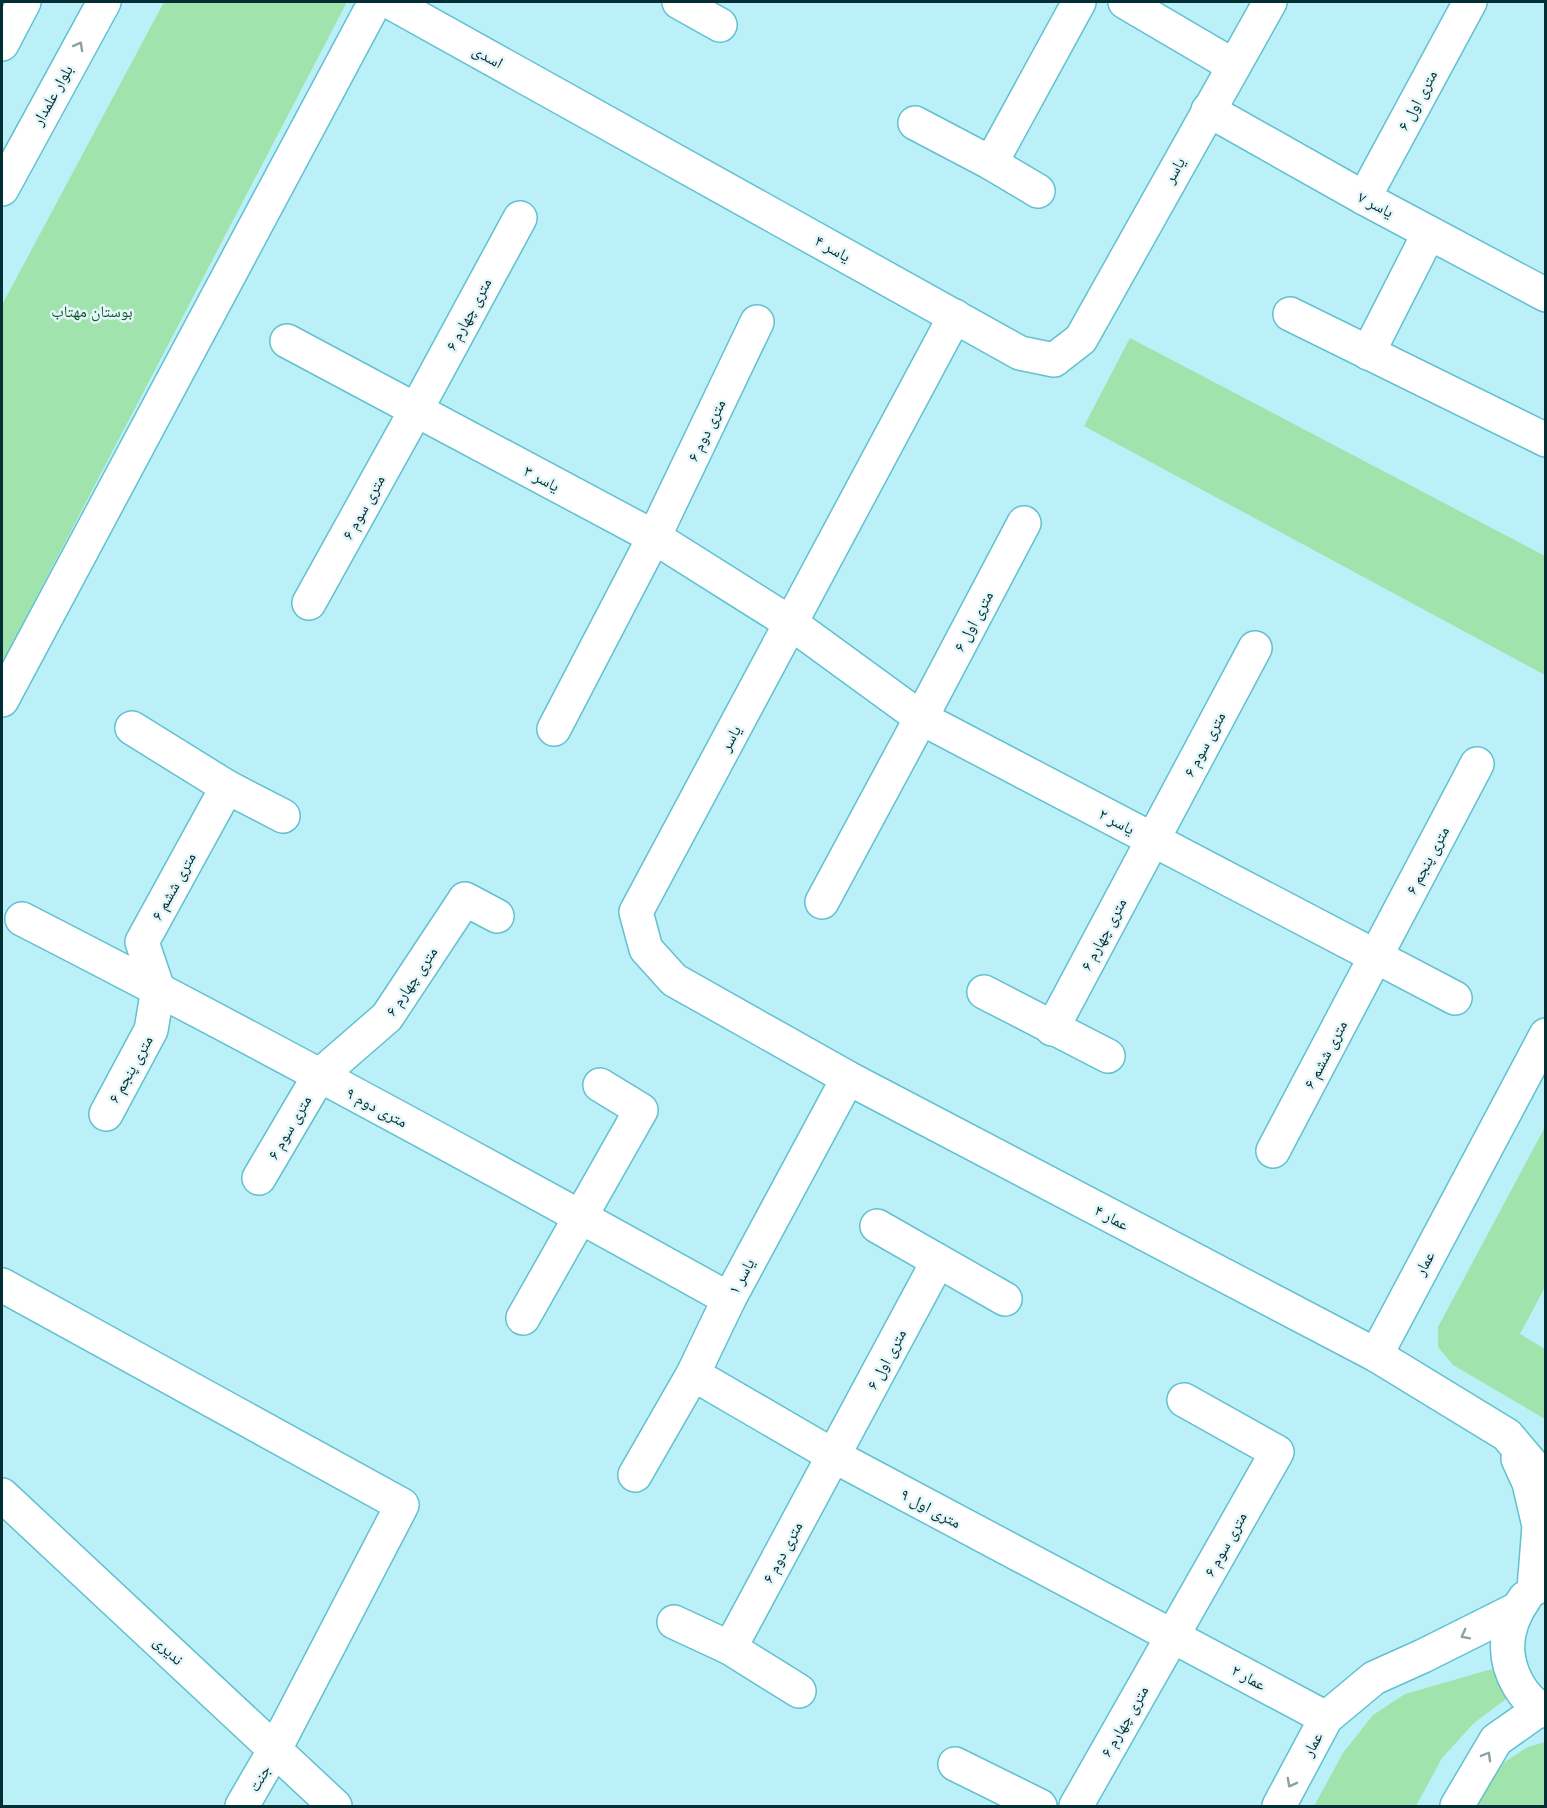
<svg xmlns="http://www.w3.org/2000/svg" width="1547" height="1808" font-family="'Open Sans','Noto Naskh Arabic',sans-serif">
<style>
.green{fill:#a1e3ac}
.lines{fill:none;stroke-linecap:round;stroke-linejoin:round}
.street-casing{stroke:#61c1d0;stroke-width:36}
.secondary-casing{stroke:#61c1d0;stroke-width:36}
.street{stroke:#fff;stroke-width:33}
.secondary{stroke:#fff;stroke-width:33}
.oneway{stroke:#8da1a4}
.labels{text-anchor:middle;stroke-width:5;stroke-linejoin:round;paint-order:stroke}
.street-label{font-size:16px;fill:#022e34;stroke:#e5f6f9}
.park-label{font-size:16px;fill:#0b5825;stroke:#e5f6f9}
</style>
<rect width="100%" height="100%" fill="#bbf0f9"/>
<!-- green -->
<g class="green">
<polygon points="164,2 347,2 2,663 2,305"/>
<polygon points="1130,338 1545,556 1545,675 1084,426"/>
<polygon points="1545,1127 1545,1287 1520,1334 1545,1349 1545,1419 1453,1365 1438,1347 1438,1327"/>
<polygon points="1492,1669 1506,1679 1510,1696 1474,1723 1442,1758 1416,1806 1314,1806 1343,1753 1373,1715 1405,1694"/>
<polygon points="1545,1742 1545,1806 1471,1806 1503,1763 1528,1747"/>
</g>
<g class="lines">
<!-- street casing -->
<g class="street-casing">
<g id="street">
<polyline points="390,2 1020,353 1054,360 1081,339 1270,2"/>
<polyline points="679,2 720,25"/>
<polyline points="1125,2 1234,66"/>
<polyline points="1208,110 1364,198 1546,295"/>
<polyline points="915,123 991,163 1038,191"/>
<polyline points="991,163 1079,2"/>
<polyline points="1364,198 1470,2"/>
<polyline points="1290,314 1546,440"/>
<polyline points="955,316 636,912 646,949 674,980 848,1078 1376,1355"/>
<polyline points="287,341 654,537 792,624 921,718 1455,998"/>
<polyline points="1368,353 1429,233"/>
<polyline points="309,603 416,410 520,218"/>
<polyline points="2,700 375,2"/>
<polyline points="132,728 227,787 283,816"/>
<polyline points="554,729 654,537 757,322"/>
<polyline points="822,902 921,718 1024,523"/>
<path d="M22,919C260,1041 495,1169 729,1299"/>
<polyline points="984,992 1108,1056"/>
<polyline points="1052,1029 1255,648"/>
<polyline points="106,1114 151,1030 158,989 142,942 227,787"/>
<polyline points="1273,1151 1477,764"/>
<polyline points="259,1178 319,1076 387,1017 465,899 497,916"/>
<polyline points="877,1226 1005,1299"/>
<polyline points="2,1285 402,1505 275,1749 242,1806"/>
<polyline points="523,1318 641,1110 600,1085"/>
<polyline points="693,1374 834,1456 1326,1718"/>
<polyline points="635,1475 693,1374 729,1299 848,1078"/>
<polyline points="674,1622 730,1648 799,1691"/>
<polyline points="730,1648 938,1261"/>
<polyline points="955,1764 1040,1806"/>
<polyline points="1076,1806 1277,1452 1184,1400"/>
</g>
</g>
<!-- secondary casing -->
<g class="secondary-casing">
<g id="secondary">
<polyline points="2,44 24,2"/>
<polyline points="2,189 104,2"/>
<polyline points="1546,1035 1376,1355 1507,1435 1546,1481"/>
<polyline points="1518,1459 1529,1483 1539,1526 1534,1589"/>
<polyline points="2,1495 335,1806"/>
<path d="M1525,1598C1505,1626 1501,1656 1519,1686C1525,1696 1534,1706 1546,1711"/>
<polyline points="1279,1806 1326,1718 1374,1678 1423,1656 1517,1609"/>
<polyline points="1457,1806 1496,1740 1540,1709"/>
</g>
</g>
<!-- street -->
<use href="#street" class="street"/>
<!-- secondary -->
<use href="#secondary" class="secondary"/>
</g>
<!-- one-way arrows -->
<defs><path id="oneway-chevron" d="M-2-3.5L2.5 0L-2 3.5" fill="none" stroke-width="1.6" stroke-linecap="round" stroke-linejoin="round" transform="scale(1.5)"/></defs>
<g class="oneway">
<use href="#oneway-chevron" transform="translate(79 46) rotate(-61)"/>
<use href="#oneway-chevron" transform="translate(1465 1635) rotate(153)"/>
<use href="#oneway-chevron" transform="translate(1487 1756) rotate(-60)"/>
<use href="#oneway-chevron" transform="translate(1291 1783) rotate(118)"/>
</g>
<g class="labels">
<!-- street labels -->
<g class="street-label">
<text transform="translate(488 56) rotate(29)" y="6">اسدی</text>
<text transform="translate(52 95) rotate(-61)" y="6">بلوار علمدار</text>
<text transform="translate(1417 100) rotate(-62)" y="6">۶ متری اول</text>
<text transform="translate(1174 170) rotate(-61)" y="6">یاسر</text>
<text transform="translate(1376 204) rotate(28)" y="6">یاسر ۷</text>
<text transform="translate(833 248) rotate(29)" y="6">یاسر ۴</text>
<text transform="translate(468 314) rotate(-62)" y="6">۶ متری چهارم</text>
<text transform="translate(706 430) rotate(-64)" y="6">۶ متری دوم</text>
<text transform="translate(542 478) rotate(28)" y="6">یاسر ۳</text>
<text transform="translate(363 507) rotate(-61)" y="6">۶ متری سوم</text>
<text transform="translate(973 621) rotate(-62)" y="6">۶ متری اول</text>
<text transform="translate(730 738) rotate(-62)" y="6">یاسر</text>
<text transform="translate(1204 744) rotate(-62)" y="6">۶ متری سوم</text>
<text transform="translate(1117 821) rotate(28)" y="6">یاسر ۲</text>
<text transform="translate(1427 860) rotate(-62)" y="6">۶ متری پنجم</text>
<text transform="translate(173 886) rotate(-61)" y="6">۶ متری ششم</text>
<text transform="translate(1103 934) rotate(-62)" y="6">۶ متری چهارم</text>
<text transform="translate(411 981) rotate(-56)" y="6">۶ متری چهارم</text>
<text transform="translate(1325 1054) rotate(-62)" y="6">۶ متری ششم</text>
<text transform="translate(130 1069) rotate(-61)" y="6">۶ متری پنجم</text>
<text transform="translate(377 1107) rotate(28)" y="6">۹ متری دوم</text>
<text transform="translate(289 1127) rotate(-60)" y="6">۶ متری سوم</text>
<text transform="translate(1112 1217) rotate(28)" y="6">عمار ۴</text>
<text transform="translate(1424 1263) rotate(-62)" y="6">عمار</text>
<text transform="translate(741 1276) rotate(-62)" y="6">یاسر ۱</text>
<text transform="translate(886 1359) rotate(-62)" y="6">۶ متری اول</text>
<text transform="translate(931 1508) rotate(28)" y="6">۹ متری اول</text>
<text transform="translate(1225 1544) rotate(-61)" y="6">۶ متری سوم</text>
<text transform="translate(782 1552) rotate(-62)" y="6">۶ متری دوم</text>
<text transform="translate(169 1650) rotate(43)" y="6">ندیری</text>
<text transform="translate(1249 1677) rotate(28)" y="6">عمار ۲</text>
<text transform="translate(1124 1721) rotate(-60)" y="6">۶ متری چهارم</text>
<text transform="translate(1312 1744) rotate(-62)" y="6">عمار</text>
<text transform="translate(259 1778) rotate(-60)" y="6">جنت</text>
</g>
<!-- park labels -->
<g class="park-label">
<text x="92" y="317">بوستان مهتاب</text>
</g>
</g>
<!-- border -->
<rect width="1547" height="1808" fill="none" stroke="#022e34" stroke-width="6"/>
</svg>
